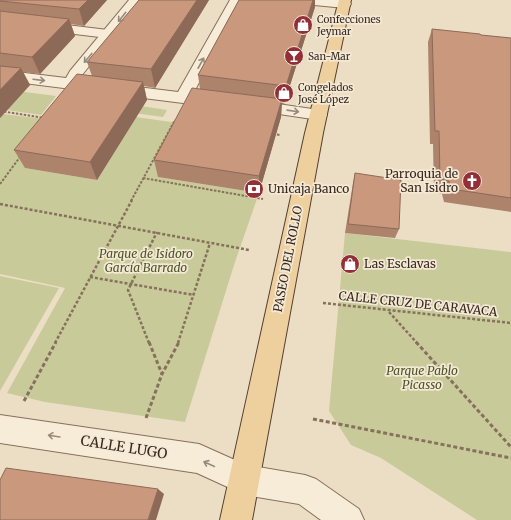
<svg xmlns="http://www.w3.org/2000/svg" width="511" height="520" font-family="Merriweather,serif">
<style>
.green{fill:#c8ca9a}
.lines{fill:none;stroke-linecap:round;stroke-linejoin:round}
.pedestrian-casing{stroke:#87705c;stroke-width:2}
.minor-casing{stroke:#87705c;stroke-width:2}
.primary-casing{stroke:#553f30;stroke-width:2}
.path-far2{stroke:#87705c;stroke-width:2;stroke-dasharray:2.5 1.5;stroke-linecap:butt}
.path-far1{stroke:#87705c;stroke-width:2.5;stroke-dasharray:3 2;stroke-linecap:butt}
.path{stroke:#87705c;stroke-width:3;stroke-dasharray:4 2.5;stroke-linecap:butt}
.pedestrian{fill:#f7ecd8;fill-rule:evenodd}
.minor{fill:#f7ecd8;fill-rule:evenodd}
.primary{fill:#eed09f;fill-rule:evenodd}
.wall{fill:#ad836c}
.shaded-wall{fill:#8d6a58}
.building{fill:#c9987d;stroke:#8d6a58}
.oneway{stroke:#978a7c}
.labels{text-anchor:middle;stroke-width:3.5;stroke-linejoin:round;paint-order:stroke}
.far-poi-label{font-size:10px;fill:#37291f;stroke:#f4e9d5;text-anchor:start}
.poi-label{font-size:12px;fill:#37291f;stroke:#f4e9d5;text-anchor:start}
.park-label{font-size:12px;font-style:italic;fill:#4b5327;stroke:#f4e9d5}
.street-label{font-size:12px;fill:#37291f;stroke:#f4e9d5}
.near-street-label{font-size:14px;fill:#37291f;stroke:#f4e9d5}
</style>
<rect width="100%" height="100%" fill="#ecdec5"/>
<!-- green -->
<g class="green">
<polygon points="2,89 56,96 41,115 0,109"/>
<polygon points="102,100 167,110 163,117 97,108"/>
<polygon points="3,114 61,121 25,168 97,180 136,117 185,124 158,177 259,193 235,262 185,422 45,402 7,393 65,288 0,274 0,118"/>
<polygon points="345,233 511,252 511,520 477,520 381,458 351,445 329,411"/>
<polygon points="0,276 59,288 0,391"/>
</g>
<g class="lines">
<!-- pedestrian casing -->
<g class="pedestrian-casing">
<polygon id="pedestrian" points="0,17 108,30 113,31 115,34 113,37 108,38 0,25"/>
</g>
<!-- minor casing -->
<g class="minor-casing">
<g id="minor">
<polygon points="129,0 142,0 82,75 81,80 178,92 230,0 242,0 193,94 221,98 223,101 221,104 215,106 183,103 0,80 0,70 66,78 70,71"/>
<polygon points="298,0 343,0 349,1 351,4 349,7 345,8 304,4 300,3"/>
<polygon points="251,100 319,110 325,111 327,115 325,119 319,120 245,109 243,105 245,101"/>
<polygon points="0,415 199,444 246,465 305,475 316,479 359,509 364,520 321,520 299,504 245,495 197,473 0,443"/>
</g>
</g>
<!-- primary casing -->
<g class="primary-casing">
<polygon id="primary" points="339,0 351,0 323,133 252,520 220,520 305,133"/>
</g>
<!-- path-far2 -->
<g class="path-far2">
<polyline points="0,111 45,118"/>
<polyline points="273,134 280,135"/>
<polyline points="143,178 263,199"/>
<polyline points="0,184 20,157"/>
<polyline points="131,201 175,120"/>
</g>
<!-- path-far1 -->
<g class="path-far1">
<polyline points="0,204 249,250"/>
<polyline points="90,277 194,295"/>
<polyline points="323,303 511,323"/>
<polyline points="389,312 417,343"/>
<polyline points="55,343 132,200"/>
<polyline points="149,343 128,290 157,232"/>
<polyline points="178,343 210,243"/>
</g>
<!-- path -->
<g class="path">
<polyline points="149,342 162,374"/>
<polyline points="416,342 511,447"/>
<polyline points="24,401 56,342"/>
<polyline points="146,418 162,374 179,342"/>
<polyline points="313,419 511,458"/>
</g>
<!-- pedestrian -->
<use href="#pedestrian" class="pedestrian"/>
<!-- minor -->
<use href="#minor" class="minor"/>
<!-- primary -->
<use href="#primary" class="primary"/>
</g>
<!-- wall -->
<g class="wall">
<polygon points="0,0 107,0 84,26 71,24 75,36 40,74 23,72 30,85 0,118"/>
<polygon points="139,0 209,0 155,88 144,86 147,100 97,180 25,168 14,150 92,76 87,62"/>
<polygon points="239,0 315,0 315,7 284,104 282,104 281,117 259,193 158,177 154,160 200,89 198,75"/>
<polygon points="432,29 481,35 511,38 511,212 444,202 442,194 434,192 433,144 430,144 428,42"/>
<polygon points="355,173 399,229 395,238 345,233 353,183"/>
</g>
<!-- shaded-wall -->
<g class="shaded-wall">
<polygon points="88,0 107,0 84,26 79,9"/>
<polygon points="197,0 209,0 155,88 151,69"/>
<polygon points="313,0 315,0 315,7 284,104 286,86"/>
<polygon points="69,19 75,36 40,74 32,57"/>
<polygon points="21,68 30,85 0,118 0,90"/>
<polygon points="143,82 147,100 97,180 90,162"/>
<polygon points="282,99 281,117 259,193 259,176"/>
<polygon points="158,489 164,494 156,520 148,520"/>
</g>
<!-- building -->
<g class="building">
<polygon points="0,0 88,0 79,9 0,1"/>
<polygon points="139,0 197,0 151,69 87,62"/>
<polygon points="239,0 313,0 286,86 198,75"/>
<polygon points="0,11 69,19 32,57 0,53"/>
<polygon points="432,29 480,34 481,35 511,38 511,198 451,189 449,181 440,179 439,131 435,131"/>
<polygon points="0,66 21,68 0,90"/>
<polygon points="77,74 143,82 90,162 14,150"/>
<polygon points="192,88 282,99 259,176 154,160"/>
<polygon points="355,173 401,180 399,229 348,224"/>
<polygon points="6,468 158,489 148,520 0,520 0,480"/>
</g>
<!-- one-way arrows -->
<defs><path id="oneway-shaft" d="M-6 0H5M1.5-3L5.5 0L1.5 3" fill="none" stroke-width="1.6" stroke-linecap="round" stroke-linejoin="round"/></defs>
<g class="oneway">
<use href="#oneway-shaft" transform="translate(122 17) rotate(129)"/>
<use href="#oneway-shaft" transform="translate(88 58) rotate(130)"/>
<use href="#oneway-shaft" transform="translate(201 63) rotate(-61)"/>
<use href="#oneway-shaft" transform="translate(39 80) rotate(7)"/>
<use href="#oneway-shaft" transform="translate(293 111) rotate(8)"/>
<use href="#oneway-shaft" transform="translate(54 436) rotate(-171)"/>
<use href="#oneway-shaft" transform="translate(209 464) rotate(-156)"/>
</g>
<!-- icons -->
<defs>
<g id="shop-disc" transform="scale(1)"><circle r="9.5" fill="#932f36" stroke="#f4e9d5"/><path d="M-5-2.5h2.3a2.7 3.5 0 0 1 5.4 0H5L5.5 6h-11ZM-1.5-2.5h3a1.5 2.3 0 0 0-3 0Z" fill="#fff"/></g>
<g id="bar-disc" transform="scale(1)"><circle r="9.5" fill="#932f36" stroke="#f4e9d5"/><path d="M-6-5H6L.8 .8V4.5H3.5V6h-7V4.5H-.8V.8Z" fill="#fff"/></g>
<g id="church-disc" transform="scale(1)"><circle r="9.5" fill="#932f36" stroke="#f4e9d5"/><path d="M-1.2-6h2.4v3.5h3.3v2.4h-3.3V6h-2.4V-.1h-3.3v-2.4h3.3Z" fill="#fff"/></g>
<g id="bank-disc" transform="scale(1)"><circle r="9.5" fill="#932f36" stroke="#f4e9d5"/><path d="M-6-4H6V4H-6ZM0-2.3a2.3 2.3 0 1 0 0 4.6a2.3 2.3 0 1 0 0-4.6Z" fill="#fff"/></g>
</defs>
<g fill-rule="evenodd">
<use href="#shop-disc" x="303" y="25"/>
<use href="#bar-disc" x="294" y="56"/>
<use href="#shop-disc" x="284" y="93"/>
<use href="#church-disc" x="472" y="181"/>
<use href="#bank-disc" x="254" y="189"/>
<use href="#shop-disc" x="350" y="264"/>
</g>
<g class="labels">
<!-- far-poi labels -->
<g class="far-poi-label">
<text x="317" y="23">Confecciones<tspan x="317" dy="12">Jeymar</tspan></text>
<text x="308" y="60">San-Mar</text>
<text x="298" y="91">Congelados<tspan x="298" dy="12">José López</tspan></text>
</g>
<!-- poi labels -->
<g class="poi-label">
<text x="458" y="178" text-anchor="end">Parroquia de<tspan x="458" dy="14">San Isidro</tspan></text>
<text x="268" y="193">Unicaja Banco</text>
<text x="364" y="268">Las Esclavas</text>
</g>
<!-- park labels -->
<g class="park-label">
<text x="146" y="258">Parque de Isidoro<tspan x="146" dy="14">García Barrado</tspan></text>
<text x="422" y="375">Parque Pablo<tspan x="422" dy="14">Picasso</tspan></text>
</g>
<!-- street labels -->
<g class="street-label">
<text transform="translate(288 259) rotate(-79)" y="4">PASEO DEL ROLLO</text>
<text transform="translate(418 304) rotate(6)" y="4">CALLE CRUZ DE CARAVACA</text>
</g>
<!-- near-street labels -->
<g class="near-street-label">
<text transform="translate(124 447) rotate(9)" y="5">CALLE LUGO</text>
</g>
</g>
</svg>
